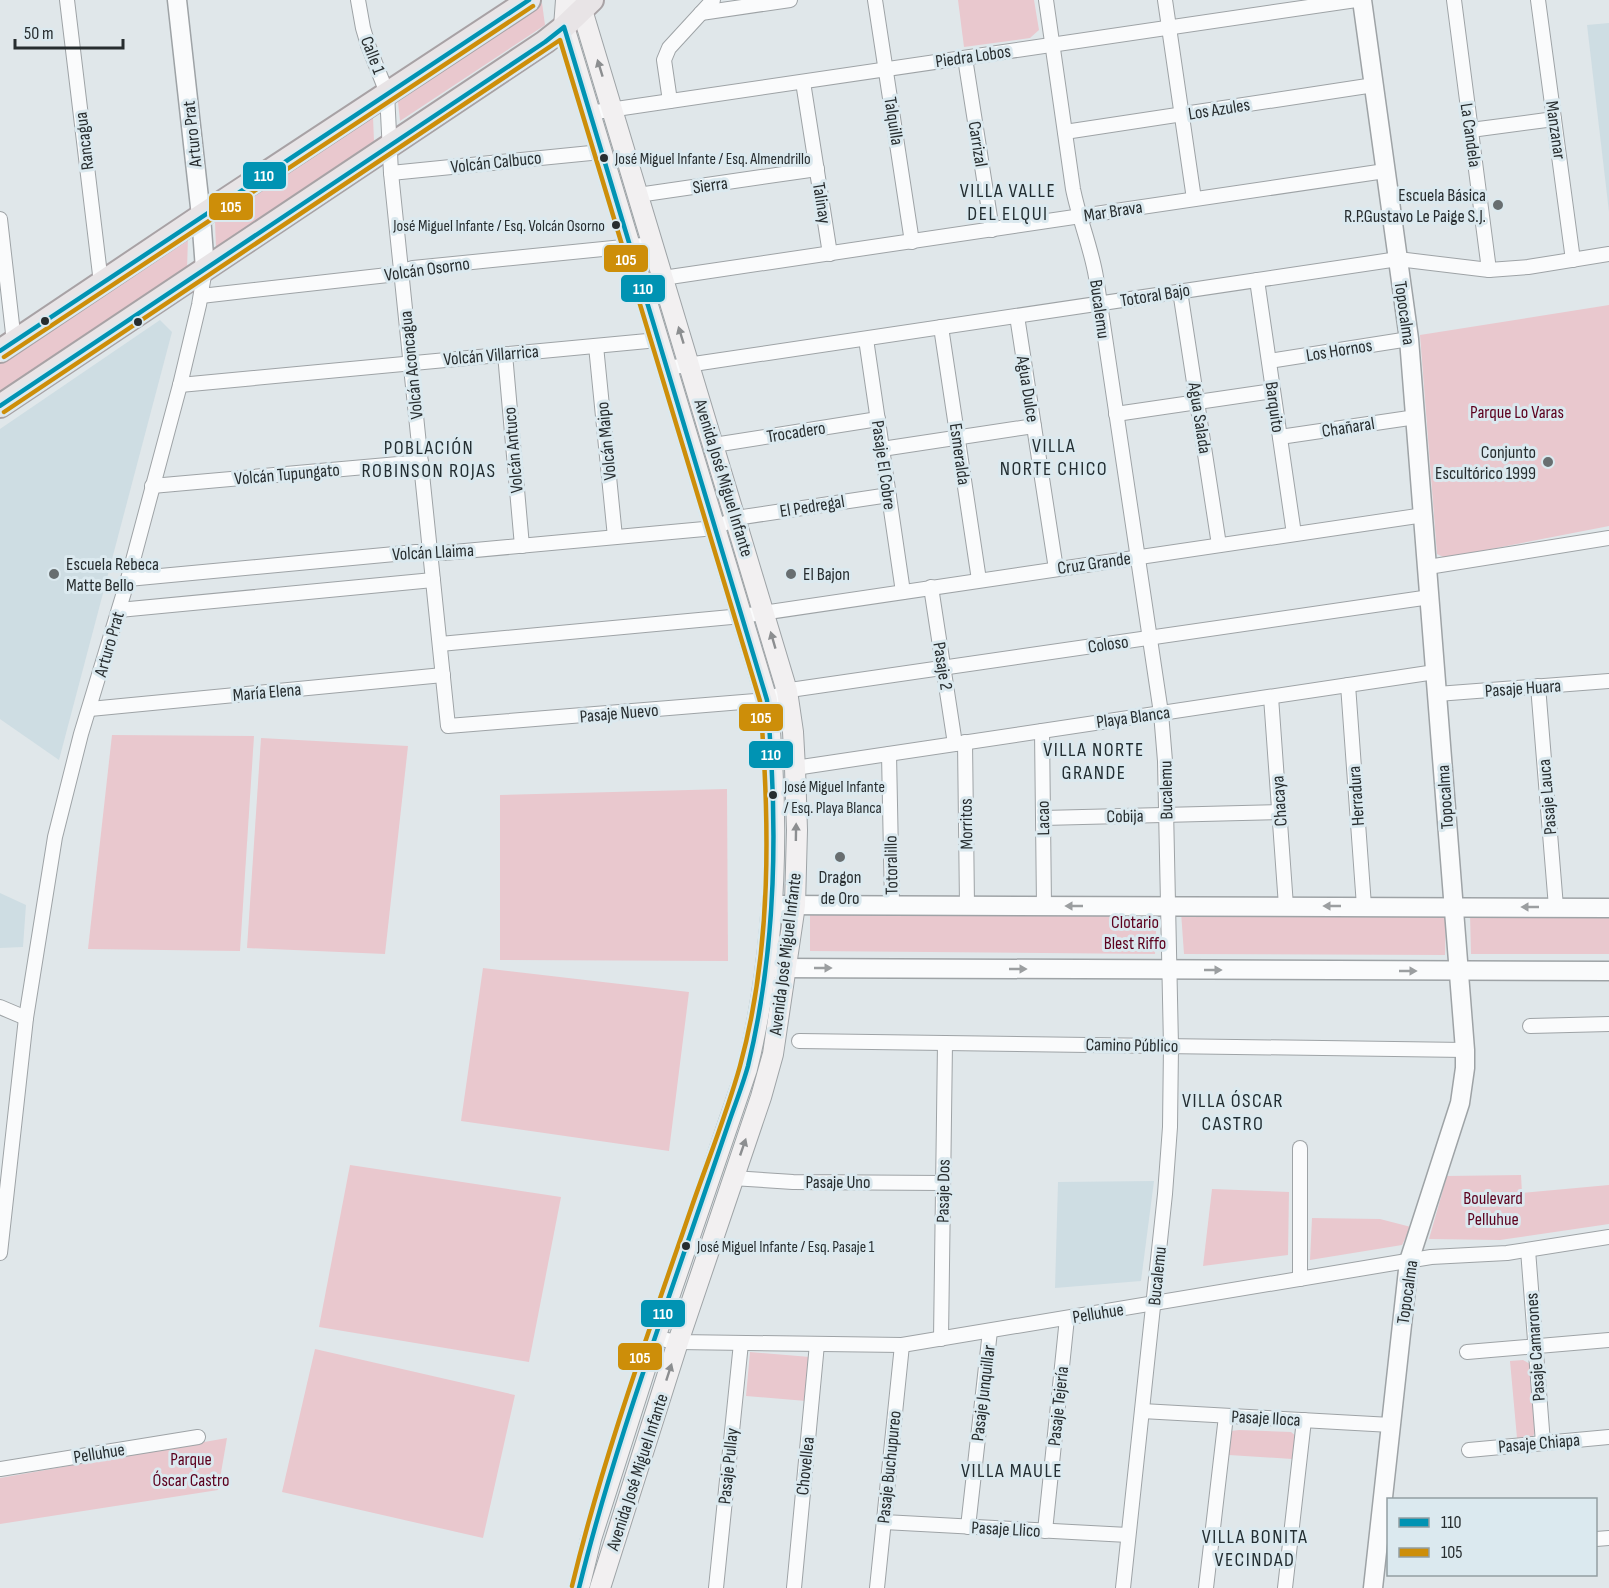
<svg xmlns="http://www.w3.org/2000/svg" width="1609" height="1588" font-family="'Sofia Sans Condensed',sans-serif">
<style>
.built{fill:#cedde3}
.green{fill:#e9c8ce}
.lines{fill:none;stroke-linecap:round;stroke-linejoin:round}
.minor-casing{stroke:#9ea3a6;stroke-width:16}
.tertiary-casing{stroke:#9ea3a6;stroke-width:21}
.secondary-casing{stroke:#9ea3a6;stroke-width:22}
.primary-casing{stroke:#a8a2a5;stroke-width:26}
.minor{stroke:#fafbfc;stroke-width:14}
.tertiary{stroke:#fafbfc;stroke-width:18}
.secondary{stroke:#f2f0f1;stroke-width:20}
.primary{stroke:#e8e4e6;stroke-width:22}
.bus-1-casing{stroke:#dbe9ef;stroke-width:9}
.bus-2-casing{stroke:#dbe9ef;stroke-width:9}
.bus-1{stroke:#0093b3;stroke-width:4.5}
.bus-2{stroke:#cd8e09;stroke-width:4.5}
.oneway{fill:#8c8e90}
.oneway2{fill:#9b9ea0}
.bus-dot{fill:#272d2f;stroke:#dbe9ef;stroke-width:2}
.poi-dot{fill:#686e70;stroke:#dbe9ef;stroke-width:2}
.labels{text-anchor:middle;stroke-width:6;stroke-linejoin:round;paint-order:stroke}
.bus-label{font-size:16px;fill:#272d2f;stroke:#dbe9ef;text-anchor:start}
.street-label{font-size:18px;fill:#272d2f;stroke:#dbe9ef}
.poi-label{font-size:18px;fill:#272d2f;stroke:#dbe9ef;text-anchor:end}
.park-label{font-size:18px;fill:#5c001e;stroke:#dbe9ef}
.neighbourhood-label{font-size:20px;letter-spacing:1.5px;fill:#232e32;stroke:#dbe9ef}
.line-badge{stroke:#dbe9ef;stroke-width:2}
.badge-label{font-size:16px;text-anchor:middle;font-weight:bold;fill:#fff}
</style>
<rect width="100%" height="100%" fill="#e0e7ea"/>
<!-- built -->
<g class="built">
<polygon points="1609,23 1609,212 1587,25"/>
<polygon points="160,320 172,332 59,760 0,719 0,429"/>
<polygon points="0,893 26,905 23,947 0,948"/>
<polygon points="1154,1181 1141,1281 1055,1288 1058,1182"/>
</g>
<!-- green -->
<g class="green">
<polygon points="958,0 1034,0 1039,30 1030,38 964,47"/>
<polygon points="542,3 545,25 400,121 398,102"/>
<polygon points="373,117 374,141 216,247 215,222"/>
<polygon points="188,237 187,269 0,392 0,363"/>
<polygon points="1609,305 1609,526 1445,558 1437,554 1420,335"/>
<polygon points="112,735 254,736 240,951 88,949"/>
<polygon points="261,738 408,746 385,954 247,948"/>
<polygon points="727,789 728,961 500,960 500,795"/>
<polygon points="1157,911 1155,954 810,951 810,913"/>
<polygon points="1181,912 1446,914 1445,955 1184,954"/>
<polygon points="1470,914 1609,915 1609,954 1471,954"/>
<polygon points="483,968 689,992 669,1151 461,1121"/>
<polygon points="350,1165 561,1197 529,1362 319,1327"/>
<polygon points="1521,1175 1522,1193 1609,1185 1609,1224 1500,1240 1429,1239 1447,1176"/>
<polygon points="1212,1189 1289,1192 1288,1255 1203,1266"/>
<polygon points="1312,1218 1380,1219 1411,1227 1402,1245 1310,1260"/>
<polygon points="315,1349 515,1395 483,1538 282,1492"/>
<polygon points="750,1352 810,1357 806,1401 746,1396"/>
<polygon points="1523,1360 1530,1364 1537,1429 1533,1436 1517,1438 1510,1361"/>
<polygon points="1239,1430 1291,1432 1296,1436 1292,1459 1229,1455 1231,1431"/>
<polygon points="227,1438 218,1490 0,1524 0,1478"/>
</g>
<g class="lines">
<!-- minor casing -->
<g class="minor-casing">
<g id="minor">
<polyline points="67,0 101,283"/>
<polyline points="358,0 363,28 368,45 387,93 391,173 448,726 767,700 790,690 1430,597"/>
<polyline points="875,0 912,242"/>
<path d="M1046,0L1073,189C1079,219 1091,247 1096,277L1161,713L1165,761L1171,1046L1170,1127L1165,1194L1123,1588"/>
<polyline points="1165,0 1194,199"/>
<polyline points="1454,0 1489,270"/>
<polyline points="1538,0 1573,260"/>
<polyline points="701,13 790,0"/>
<polyline points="965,58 992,230"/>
<polyline points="803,82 830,254"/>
<polyline points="670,101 664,60 669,48 713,0"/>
<polyline points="589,113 1356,0"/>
<polyline points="1471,130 1554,119"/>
<polyline points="1065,132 1374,85"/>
<polyline points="391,173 601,152"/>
<polyline points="638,195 817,169"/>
<polyline points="0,219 14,342"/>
<polyline points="663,278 1385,171"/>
<polyline points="1257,280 1294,534"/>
<polyline points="1180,291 1219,545"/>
<polyline points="201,296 388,275 413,268 653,244"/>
<polyline points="1017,316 1056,569"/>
<polyline points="941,327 979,580"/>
<polyline points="866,339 903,592"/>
<polyline points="596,346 615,537"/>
<polyline points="505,354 522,546"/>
<polyline points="1269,361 1409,339"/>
<polyline points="667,368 1398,259 1489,270 1528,267 1609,254"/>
<polyline points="180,385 658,340"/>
<polyline points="1116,414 1273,391"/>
<polyline points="1280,437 1416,417"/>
<polyline points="714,445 878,419"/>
<polyline points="882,449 1034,426"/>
<polyline points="152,486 421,462"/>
<polyline points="1428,567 1609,538"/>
<polyline points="128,579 416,552 443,553 715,528 736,518 889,495"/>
<polyline points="931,587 955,744"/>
<polyline points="119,610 433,580"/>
<polyline points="440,644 742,616 1424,515"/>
<polyline points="1348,685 1364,906"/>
<polyline points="1538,686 1556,907"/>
<polyline points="1437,694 1609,681"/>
<polyline points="1271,697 1286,906"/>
<polyline points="90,709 443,675"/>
<polyline points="1042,731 1044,906"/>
<polyline points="965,742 967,905"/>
<polyline points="889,754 892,905"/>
<polyline points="795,768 1435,672"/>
<polyline points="1043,818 1279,812"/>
<polyline points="0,1007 26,1018"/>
<polyline points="1530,1026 1609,1024"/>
<polyline points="799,1041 1465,1050"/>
<polyline points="732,1178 793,1182 943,1183"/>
<polyline points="1528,1250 1543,1443"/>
<polyline points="0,1253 26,1018 55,837 81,734 128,579 180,385 199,305 205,269"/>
<polyline points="1300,1279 1300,1148"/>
<polyline points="655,1338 678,1342 902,1345 1431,1257 1507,1253 1609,1237"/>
<polyline points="941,1339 945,1043"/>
<polyline points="1467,1352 1609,1340"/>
<polyline points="1142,1411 1391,1425"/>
<polyline points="1469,1450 1609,1437"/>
<polyline points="0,1469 198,1437"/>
<polyline points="884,1522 1128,1535"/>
<polyline points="968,1527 990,1331"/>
<polyline points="1045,1531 1067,1318"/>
<polyline points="1596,1539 1609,1538"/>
<polyline points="716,1588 741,1343"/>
<polyline points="794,1588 817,1344"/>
<polyline points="877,1588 902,1345"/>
<polyline points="1206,1588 1226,1416"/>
<polyline points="1285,1588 1304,1420"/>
</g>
</g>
<!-- tertiary casing -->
<g class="tertiary-casing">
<g id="tertiary">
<polyline points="177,0 201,216 205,269"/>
<polyline points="1362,0 1409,339 1465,1050 1465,1068 1460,1103 1409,1261 1373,1588"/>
<polyline points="771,905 1609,908"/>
<polyline points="773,968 1609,971"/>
</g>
</g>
<!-- secondary casing -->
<g class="secondary-casing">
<g id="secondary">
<path d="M566,0L564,27L767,700C780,822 776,950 747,1069L655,1338L591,1539L579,1588"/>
<polyline points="579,0 787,691 793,732 795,768 797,830 795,905 773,1054 761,1097 678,1342 600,1588"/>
</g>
</g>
<!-- primary casing -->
<g class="primary-casing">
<g id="primary">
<polyline points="0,351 201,216 529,0"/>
<polyline points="0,406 545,42 564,27 592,0"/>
</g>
</g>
<!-- minor -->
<use href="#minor" class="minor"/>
<!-- tertiary -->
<use href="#tertiary" class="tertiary"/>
<!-- secondary -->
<use href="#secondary" class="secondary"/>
<!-- primary -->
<use href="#primary" class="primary"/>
<!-- bus-1 casing -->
<g class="bus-1-casing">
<g id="bus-1">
<polyline points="0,351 529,0"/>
<path d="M0,406L545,42L564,27L767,700C778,823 777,946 748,1066C743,1084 736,1102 730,1119C719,1151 708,1183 697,1215C655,1338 610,1462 579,1588"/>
</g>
</g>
<!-- bus-2 casing -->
<g class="bus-2-casing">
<g id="bus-2">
<polyline points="4,357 533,6"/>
<path d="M4,412L560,40L760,701C770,822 772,949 740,1066C727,1113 708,1160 692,1206C649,1331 603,1457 572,1586"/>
</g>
</g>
<!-- bus-1 -->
<use href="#bus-1" class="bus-1"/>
<!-- bus-2 -->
<use href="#bus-2" class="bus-2"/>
</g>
<!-- one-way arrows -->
<defs><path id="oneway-solid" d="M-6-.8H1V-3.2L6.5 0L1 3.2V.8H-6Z" transform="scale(1.5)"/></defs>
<g class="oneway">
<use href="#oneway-solid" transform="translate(600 68) rotate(-107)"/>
<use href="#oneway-solid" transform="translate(681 335) rotate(-107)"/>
<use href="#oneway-solid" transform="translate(773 640) rotate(-106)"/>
<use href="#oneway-solid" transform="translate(796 832) rotate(-89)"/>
<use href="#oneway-solid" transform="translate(743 1147) rotate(-71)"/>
<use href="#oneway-solid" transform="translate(669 1372) rotate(-72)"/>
</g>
<g class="oneway2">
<use href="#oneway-solid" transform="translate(1074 906) rotate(-180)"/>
<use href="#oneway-solid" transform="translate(1332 906) rotate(-180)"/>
<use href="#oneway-solid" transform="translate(1530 907) rotate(-180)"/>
<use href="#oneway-solid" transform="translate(823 968)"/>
<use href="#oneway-solid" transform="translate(1018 969)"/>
<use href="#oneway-solid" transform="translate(1213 970)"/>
<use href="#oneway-solid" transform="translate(1408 971)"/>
</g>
<!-- markers -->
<g class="bus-dot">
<circle cx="604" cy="158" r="5"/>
<circle cx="616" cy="225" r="5"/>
<circle cx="45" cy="321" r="5"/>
<circle cx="138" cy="322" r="5"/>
<circle cx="773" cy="795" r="5"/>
<circle cx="686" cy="1246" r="5"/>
</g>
<g class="poi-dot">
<circle cx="1498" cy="205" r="6"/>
<circle cx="1548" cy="462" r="6"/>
<circle cx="54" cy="574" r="6"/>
<circle cx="791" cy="574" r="6"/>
<circle cx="840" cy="857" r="6"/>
</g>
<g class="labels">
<!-- bus labels -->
<g class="bus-label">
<text x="615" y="164">José Miguel Infante / Esq. Almendrillo</text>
<text x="605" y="231" text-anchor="end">José Miguel Infante / Esq. Volcán Osorno</text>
<text x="784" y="792">José Miguel Infante<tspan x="784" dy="21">/ Esq. Playa Blanca</tspan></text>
<text x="697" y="1252">José Miguel Infante / Esq. Pasaje 1</text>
</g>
<!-- street labels -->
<g class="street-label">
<text transform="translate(373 55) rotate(69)" y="6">Calle 1</text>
<text transform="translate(973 56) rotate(-8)" y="6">Piedra Lobos</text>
<text transform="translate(1219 109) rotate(-9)" y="6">Los Azules</text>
<text transform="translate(894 121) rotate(81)" y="6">Talquilla</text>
<text transform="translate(1556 130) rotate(82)" y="6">Manzanar</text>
<text transform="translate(192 134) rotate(-96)" y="6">Arturo Prat</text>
<text transform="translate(1471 135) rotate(82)" y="6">La Candela</text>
<text transform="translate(84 141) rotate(-97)" y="6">Rancagua</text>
<text transform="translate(978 144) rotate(81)" y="6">Carrizal</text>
<text transform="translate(496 162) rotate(-6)" y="6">Volcán Calbuco</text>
<text transform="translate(710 185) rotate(-8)" y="6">Sierra</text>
<text transform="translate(822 203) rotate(81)" y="6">Talinay</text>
<text transform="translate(1113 211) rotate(-9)" y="6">Mar Brava</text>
<text transform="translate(427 269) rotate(-8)" y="6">Volcán Osorno</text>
<text transform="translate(1155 295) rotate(-9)" y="6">Totoral Bajo</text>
<text transform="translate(1100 309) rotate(82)" y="6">Bucalemu</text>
<text transform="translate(1405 313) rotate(82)" y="6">Topocalma</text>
<text transform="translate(1339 350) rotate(-9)" y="6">Los Hornos</text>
<text transform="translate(491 355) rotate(-5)" y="6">Volcán Villarrica</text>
<text transform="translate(411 365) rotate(-96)" y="6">Volcán Aconcagua</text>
<text transform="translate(1028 389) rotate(81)" y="6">Agua Dulce</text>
<text transform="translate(1275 407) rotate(82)" y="6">Barquito</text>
<text transform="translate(1200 418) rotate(81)" y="6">Agua Salada</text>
<text transform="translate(1348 427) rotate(-9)" y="6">Chañaral</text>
<text transform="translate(796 432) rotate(-9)" y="6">Trocadero</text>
<text transform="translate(606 441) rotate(-96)" y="6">Volcán Maipo</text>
<text transform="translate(513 450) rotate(-95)" y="6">Volcán Antuco</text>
<text transform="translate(960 454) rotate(82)" y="6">Esmeralda</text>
<text transform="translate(884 465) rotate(82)" y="6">Pasaje El Cobre</text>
<text transform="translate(287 474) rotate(-5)" y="6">Volcán Tupungato</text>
<text transform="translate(724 478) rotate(73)" y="6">Avenida José Miguel Infante</text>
<text transform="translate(812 506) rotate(-9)" y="6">El Pedregal</text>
<text transform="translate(433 552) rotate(-3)" y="6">Volcán Llaima</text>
<text transform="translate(1094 563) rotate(-8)" y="6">Cruz Grande</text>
<text transform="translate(109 644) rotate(-74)" y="6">Arturo Prat</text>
<text transform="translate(1108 644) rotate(-8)" y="6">Coloso</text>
<text transform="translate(943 666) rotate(81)" y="6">Pasaje 2</text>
<text transform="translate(1523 688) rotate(-4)" y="6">Pasaje Huara</text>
<text transform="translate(267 692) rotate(-5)" y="6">María Elena</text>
<text transform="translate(619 713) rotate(-5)" y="6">Pasaje Nuevo</text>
<text transform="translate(1133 717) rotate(-8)" y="6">Playa Blanca</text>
<text transform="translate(1166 790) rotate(-91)" y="6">Bucalemu</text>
<text transform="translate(1356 796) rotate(-94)" y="6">Herradura</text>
<text transform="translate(1445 797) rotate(-94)" y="6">Topocalma</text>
<text transform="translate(1547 797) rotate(-95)" y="6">Pasaje Lauca</text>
<text transform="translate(1279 801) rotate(-94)" y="6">Chacaya</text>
<text transform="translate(1125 816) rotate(-1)" y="6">Cobija</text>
<text transform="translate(1043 818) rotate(-91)" y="6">Lacao</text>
<text transform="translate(966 824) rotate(-91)" y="6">Morritos</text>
<text transform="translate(891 865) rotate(-91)" y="6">Totoralillo</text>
<text transform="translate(785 954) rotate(-83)" y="6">Avenida José Miguel Infante</text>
<text transform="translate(1132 1045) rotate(1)" y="6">Camino Público</text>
<text x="838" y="1188">Pasaje Uno</text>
<text transform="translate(943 1191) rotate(-89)" y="6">Pasaje Dos</text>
<text transform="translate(1157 1276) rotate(-84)" y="6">Bucalemu</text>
<text transform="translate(1407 1292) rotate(-82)" y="6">Topocalma</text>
<text transform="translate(1098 1313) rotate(-9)" y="6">Pelluhue</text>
<text transform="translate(1535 1347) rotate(-94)" y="6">Pasaje Camarones</text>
<text transform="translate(983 1393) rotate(-83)" y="6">Pasaje Junquillar</text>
<text transform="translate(1058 1406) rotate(-84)" y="6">Pasaje Tejería</text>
<text transform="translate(1266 1418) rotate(3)" y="6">Pasaje Iloca</text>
<text transform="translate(1539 1443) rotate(-5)" y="6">Pasaje Chiapa</text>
<text transform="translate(99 1453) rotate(-9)" y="6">Pelluhue</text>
<text transform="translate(728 1466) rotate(-84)" y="6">Pasaje Pullay</text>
<text transform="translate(805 1466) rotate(-84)" y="6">Chovellea</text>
<text transform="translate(889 1467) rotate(-84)" y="6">Pasaje Buchupureo</text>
<text transform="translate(637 1472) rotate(-72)" y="6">Avenida José Miguel Infante</text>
<text transform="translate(1006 1529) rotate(3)" y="6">Pasaje Llico</text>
</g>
<!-- poi labels -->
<g class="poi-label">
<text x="1486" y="201">Escuela Básica<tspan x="1486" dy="21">R.P.Gustavo Le Paige S.J.</tspan></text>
<text x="1536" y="458">Conjunto<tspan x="1536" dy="21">Escultórico 1999</tspan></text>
<text x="66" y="570" text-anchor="start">Escuela Rebeca<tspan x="66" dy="21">Matte Bello</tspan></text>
<text x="803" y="580" text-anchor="start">El Bajon</text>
<text x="840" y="883" text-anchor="middle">Dragon<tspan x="840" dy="21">de Oro</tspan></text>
</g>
<!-- park labels -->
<g class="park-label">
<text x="1517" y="418">Parque Lo Varas</text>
<text x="1135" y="928">Clotario<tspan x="1135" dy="21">Blest Riffo</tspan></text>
<text x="1493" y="1204">Boulevard<tspan x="1493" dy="21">Pelluhue</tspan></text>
<text x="191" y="1465">Parque<tspan x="191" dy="21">Óscar Castro</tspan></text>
</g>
<!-- neighbourhood labels -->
<g class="neighbourhood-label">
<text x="1008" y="197">VILLA VALLE<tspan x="1008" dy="23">DEL ELQUI</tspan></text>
<text x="1054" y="452">VILLA<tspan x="1054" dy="23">NORTE CHICO</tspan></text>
<text x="429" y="454">POBLACIÓN<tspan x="429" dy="23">ROBINSON ROJAS</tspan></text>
<text x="1094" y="756">VILLA NORTE<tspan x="1094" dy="23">GRANDE</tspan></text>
<text x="1233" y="1107">VILLA ÓSCAR<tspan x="1233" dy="23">CASTRO</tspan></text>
<text x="1012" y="1477">VILLA MAULE</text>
<text x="1255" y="1543">VILLA BONITA<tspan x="1255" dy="23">VECINDAD</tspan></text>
</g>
</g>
<g class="line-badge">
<rect x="242" y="161" width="45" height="29" rx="6" fill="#0093b3"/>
<rect x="208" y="192" width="46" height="29" rx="6" fill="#cd8e09"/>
<rect x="603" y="244" width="46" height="29" rx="6" fill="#cd8e09"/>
<rect x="620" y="274" width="46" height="29" rx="6" fill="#0093b3"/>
<rect x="738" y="703" width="46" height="29" rx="6" fill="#cd8e09"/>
<rect x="748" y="740" width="46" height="29" rx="6" fill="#0093b3"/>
<rect x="640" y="1299" width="46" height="29" rx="6" fill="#0093b3"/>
<rect x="617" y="1342" width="46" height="29" rx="6" fill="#cd8e09"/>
</g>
<g class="badge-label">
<text x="264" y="181">110</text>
<text x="231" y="212">105</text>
<text x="626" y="265">105</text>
<text x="643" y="294">110</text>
<text x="761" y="723">105</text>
<text x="771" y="760">110</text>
<text x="663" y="1319">110</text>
<text x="640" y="1363">105</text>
</g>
<!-- legend -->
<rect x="1387" y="1498" width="210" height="78" fill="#dbe9ef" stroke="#939ea2" stroke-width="1.5"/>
<rect x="1399" y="1518" width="30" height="9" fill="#0093b3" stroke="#939ea2" stroke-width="1.5"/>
<text x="1441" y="1528" font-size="18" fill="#272d2f">110</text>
<rect x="1399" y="1548" width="30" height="9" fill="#cd8e09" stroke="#939ea2" stroke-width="1.5"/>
<text x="1441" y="1558" font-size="18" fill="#272d2f">105</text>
<!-- scale -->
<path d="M15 39v9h108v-9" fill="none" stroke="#272d2f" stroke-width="3"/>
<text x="24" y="39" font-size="18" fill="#272d2f" stroke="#dbe9ef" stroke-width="4.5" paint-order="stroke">50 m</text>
</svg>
